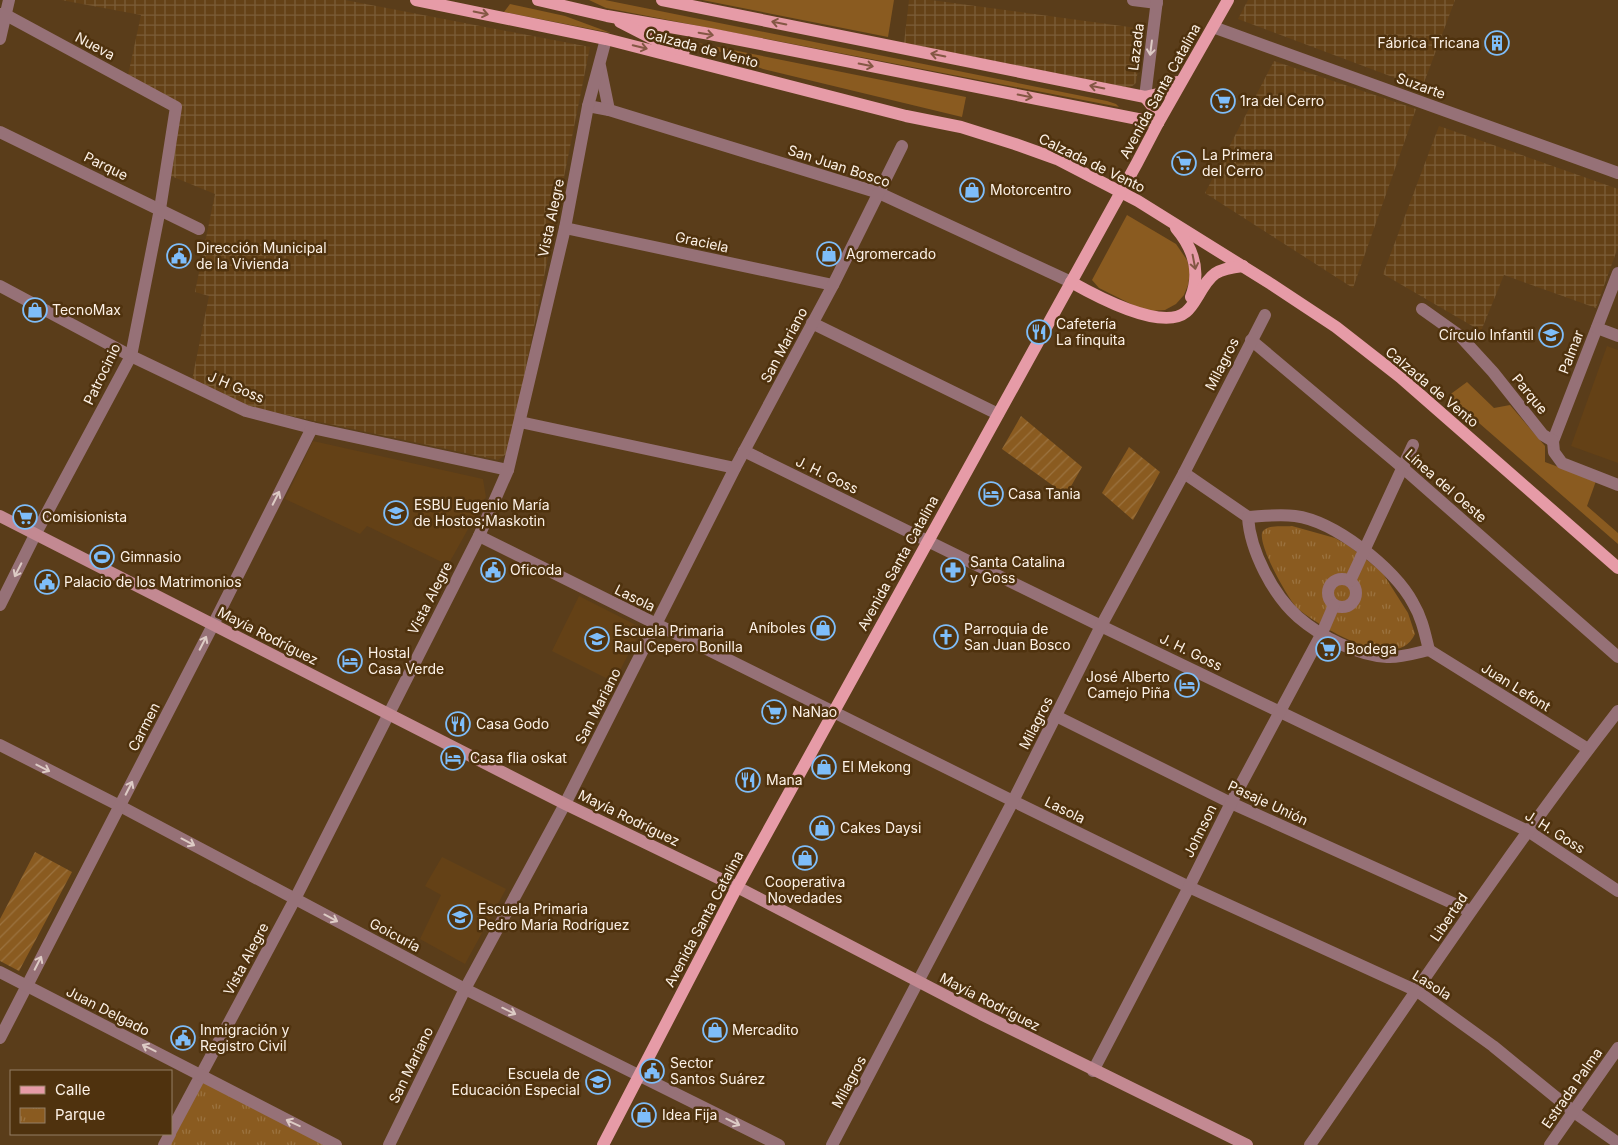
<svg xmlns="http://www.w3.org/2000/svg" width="1618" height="1145" font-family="Inter,sans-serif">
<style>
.built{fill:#644116}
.industrial{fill:url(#industrial-grid)}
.grass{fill:#8a5b20}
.park{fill:url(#park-tufts)}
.garden{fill:url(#garden-furrows)}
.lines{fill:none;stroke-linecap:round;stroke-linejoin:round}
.minor{stroke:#967177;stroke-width:12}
.tertiary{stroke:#967177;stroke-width:12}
.secondary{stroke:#c38992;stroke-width:12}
.primary{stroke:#e69ba7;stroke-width:12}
.oneway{stroke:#845744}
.oneway2{stroke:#ddcbc5}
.labels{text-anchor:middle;stroke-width:5;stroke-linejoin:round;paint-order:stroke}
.poi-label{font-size:14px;fill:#fcf1e6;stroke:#4f320e;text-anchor:start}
.street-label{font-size:14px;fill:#fcf1e6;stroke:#4f320e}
</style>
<defs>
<pattern id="industrial-grid" width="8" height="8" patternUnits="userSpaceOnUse" patternTransform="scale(1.25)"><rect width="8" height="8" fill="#644116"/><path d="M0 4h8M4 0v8" fill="none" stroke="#7b5d38"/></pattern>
<pattern id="park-tufts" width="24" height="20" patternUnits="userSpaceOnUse" patternTransform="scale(1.25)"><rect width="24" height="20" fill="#8a5b20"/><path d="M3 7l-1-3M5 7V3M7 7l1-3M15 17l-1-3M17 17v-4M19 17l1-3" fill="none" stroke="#9b7340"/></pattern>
<pattern id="garden-furrows" width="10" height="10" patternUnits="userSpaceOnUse" patternTransform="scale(1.25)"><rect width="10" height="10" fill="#8a5b20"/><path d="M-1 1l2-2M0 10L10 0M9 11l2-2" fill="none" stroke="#9b7340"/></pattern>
</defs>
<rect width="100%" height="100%" fill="#5a3d1a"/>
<!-- built -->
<g class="built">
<polygon points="1607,346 1618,350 1618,463 1571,446"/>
<polygon points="313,441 483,479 486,497 448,565 367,526 360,534 285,499"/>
<polygon points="579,596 642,628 614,682 552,651"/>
<polygon points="442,857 506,889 465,964 420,939 441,895 425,886"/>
</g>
<!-- industrial -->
<g class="industrial">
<polygon points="61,0 345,0 590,47 509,452 498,460 249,407 192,380 209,296 195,292 215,194 166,174 176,107 127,80 141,15"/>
<polygon points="909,0 931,0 1144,29 1136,83 1130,88 904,43"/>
<polygon points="1248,0 1455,0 1422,88 1238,19"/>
<polygon points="1274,61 1416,109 1353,288 1205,193"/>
<polygon points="1439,126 1618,189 1618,247 1596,308 1504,275 1481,331 1383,274"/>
</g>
<!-- grass -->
<g class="grass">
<polygon points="589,0 605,0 1107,101 1116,104 1119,107 606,8"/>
<polygon points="702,0 894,0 888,37"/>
<polygon points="510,4 565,16 611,33 504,12"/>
<polygon points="698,43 966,97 962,117 763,69"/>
<polygon points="1127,215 1176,244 1187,260 1190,272 1188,285 1184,295 1176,304 1165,310 1150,311 1135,306 1099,288 1092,280"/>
<polygon points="1467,382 1494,408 1510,405 1545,446 1545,462 1596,481 1587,506 1618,533 1618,544 1448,396"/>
</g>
<!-- park -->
<g class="park">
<path d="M1292,526L1335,538L1349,546L1382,572L1408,613L1415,634C1396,675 1321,627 1298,609C1289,601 1255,541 1263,531C1268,524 1284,527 1292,526Z"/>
<polygon points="203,1081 329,1145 170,1145"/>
</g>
<!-- garden -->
<g class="garden">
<polygon points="1021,416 1082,467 1066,495 1002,449"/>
<polygon points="1129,447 1160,472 1133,520 1102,493"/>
<polygon points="35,852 72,872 19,971 0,961 0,919"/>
</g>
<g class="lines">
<!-- minor -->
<g class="minor">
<polyline points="1133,0 1157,3"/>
<polyline points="0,14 6,15 176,107 160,209 131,356 35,535 0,605"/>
<polyline points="1213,27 1618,173"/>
<polyline points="0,39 9,0"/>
<polyline points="600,66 609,110"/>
<polyline points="1145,97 1157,0"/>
<polyline points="588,106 609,110 879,193 1071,282"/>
<polyline points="0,132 199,229"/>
<polyline points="565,228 833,285"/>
<polyline points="1618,273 1553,441 1554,452 1562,463 1618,485"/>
<polyline points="0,286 131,356 246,411 312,428 508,470"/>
<polyline points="1422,309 1460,336 1493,372 1543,435 1553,441"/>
<polyline points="812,323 998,414"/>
<polyline points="1597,328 1618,336"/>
<polyline points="1251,340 1403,468 1618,657"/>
<polyline points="520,422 735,468"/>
<polyline points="744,451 1101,626 1528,831 1618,891"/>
<path d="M1184,473L1248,517C1250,551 1273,595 1298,617C1321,637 1357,655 1387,657C1401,658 1415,653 1429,650L1588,749"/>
<path d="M1248,517C1264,516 1279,514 1295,516C1334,521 1395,568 1413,603C1422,618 1425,634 1429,650"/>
<polyline points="479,536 1013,801 1189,887 1417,991 1493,1046 1574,1112 1618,1143"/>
<circle cx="1342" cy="593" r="14"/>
<polyline points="1350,581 1413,445"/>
<polyline points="1056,716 1231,803 1470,911"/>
<polyline points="0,745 120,806 465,989 779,1145"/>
<polyline points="0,1038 213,625 312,428"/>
<polyline points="1093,1071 1189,887 1231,803 1322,633 1334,605"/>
<polyline points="171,1131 295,899 479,536 508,470 565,228 588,106 606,39"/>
<polyline points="164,1145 170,1134"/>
<polyline points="389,1145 465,989 565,804 735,468 833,285 902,146"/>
<polyline points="832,1145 1013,801 1101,626 1184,473 1265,315"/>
<path d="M1310,1145C1411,999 1509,851 1618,711"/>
<polyline points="1550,1145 1618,1048"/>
</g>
<!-- tertiary -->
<polyline class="tertiary" points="0,972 336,1145"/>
<!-- secondary -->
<polyline class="secondary" points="0,516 565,804 737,887 981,1014 1247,1145"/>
<!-- primary -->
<g class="primary">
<polyline points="416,0 606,39 906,116 961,127 1015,144 1057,159 1138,201 1271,284 1336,327 1400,377 1618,568"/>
<polyline points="538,0 607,16 710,34 1158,123"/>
<polyline points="662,0 1145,97 1166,92 1177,82"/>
<polyline points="620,22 659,42 684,51"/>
<polyline points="1145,97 1157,112 1158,123"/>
<path d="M1176,228C1193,248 1201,271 1191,297"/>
<path d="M1071,282C1094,295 1162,332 1186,312C1191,308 1195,301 1198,296C1211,273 1216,269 1243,266"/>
<polyline points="603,1145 737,887 1137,163 1158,123 1228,0"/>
</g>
</g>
<!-- one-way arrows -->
<defs><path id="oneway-shaft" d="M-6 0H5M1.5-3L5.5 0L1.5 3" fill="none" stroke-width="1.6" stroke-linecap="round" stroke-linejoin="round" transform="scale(1.25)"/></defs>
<g class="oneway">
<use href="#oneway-shaft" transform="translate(481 13) rotate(12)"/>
<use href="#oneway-shaft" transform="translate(779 23) rotate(-169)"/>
<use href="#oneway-shaft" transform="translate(706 34) rotate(10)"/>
<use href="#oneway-shaft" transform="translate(640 47) rotate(14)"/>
<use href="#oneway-shaft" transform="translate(938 55) rotate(-169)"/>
<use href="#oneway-shaft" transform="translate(866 65) rotate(11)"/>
<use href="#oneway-shaft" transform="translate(1097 87) rotate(-169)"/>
<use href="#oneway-shaft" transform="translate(1025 96) rotate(11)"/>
<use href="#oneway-shaft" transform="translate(1194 262) rotate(79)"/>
</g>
<g class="oneway2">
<use href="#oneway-shaft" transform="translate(1151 48) rotate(97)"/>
<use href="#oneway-shaft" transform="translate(276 498) rotate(-63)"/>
<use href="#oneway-shaft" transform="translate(18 570) rotate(117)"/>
<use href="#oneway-shaft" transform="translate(203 643) rotate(-63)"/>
<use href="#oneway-shaft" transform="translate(43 768) rotate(27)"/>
<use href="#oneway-shaft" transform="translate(129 788) rotate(-63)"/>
<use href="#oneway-shaft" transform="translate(188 842) rotate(28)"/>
<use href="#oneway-shaft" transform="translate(331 918) rotate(28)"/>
<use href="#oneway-shaft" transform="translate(38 963) rotate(-63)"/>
<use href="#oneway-shaft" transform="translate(509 1011) rotate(26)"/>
<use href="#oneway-shaft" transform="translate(149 1048) rotate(-153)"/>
<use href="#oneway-shaft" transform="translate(733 1122) rotate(26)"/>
<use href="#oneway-shaft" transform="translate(293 1123) rotate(-155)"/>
</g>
<!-- icons -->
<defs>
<g id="building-ring" transform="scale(1.25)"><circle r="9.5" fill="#4f320e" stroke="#7ebdf9" stroke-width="1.5"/><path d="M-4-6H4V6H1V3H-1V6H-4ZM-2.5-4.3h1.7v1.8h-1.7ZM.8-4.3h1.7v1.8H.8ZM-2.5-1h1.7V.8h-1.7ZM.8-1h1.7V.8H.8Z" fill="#7ebdf9"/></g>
<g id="supermarket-ring" transform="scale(1.25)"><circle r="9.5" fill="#4f320e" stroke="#7ebdf9" stroke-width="1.5"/><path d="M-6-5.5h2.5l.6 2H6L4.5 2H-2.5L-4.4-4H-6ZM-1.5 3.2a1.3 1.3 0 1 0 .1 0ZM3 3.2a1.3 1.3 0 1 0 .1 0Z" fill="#7ebdf9"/></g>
<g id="shop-ring" transform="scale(1.25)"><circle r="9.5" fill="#4f320e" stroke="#7ebdf9" stroke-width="1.5"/><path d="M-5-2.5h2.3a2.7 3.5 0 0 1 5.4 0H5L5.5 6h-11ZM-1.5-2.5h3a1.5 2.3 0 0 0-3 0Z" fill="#7ebdf9"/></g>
<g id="civic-ring" transform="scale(1.25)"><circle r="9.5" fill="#4f320e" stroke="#7ebdf9" stroke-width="1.5"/><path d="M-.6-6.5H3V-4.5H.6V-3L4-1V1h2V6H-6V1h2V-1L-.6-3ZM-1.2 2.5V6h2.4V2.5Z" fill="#7ebdf9"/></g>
<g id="restaurant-ring" transform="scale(1.25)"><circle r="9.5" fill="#4f320e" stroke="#7ebdf9" stroke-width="1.5"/><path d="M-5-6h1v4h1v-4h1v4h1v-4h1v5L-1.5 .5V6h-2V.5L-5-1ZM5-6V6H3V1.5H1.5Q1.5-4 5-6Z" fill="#7ebdf9"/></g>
<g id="school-ring" transform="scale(1.25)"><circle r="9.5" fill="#4f320e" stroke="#7ebdf9" stroke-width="1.5"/><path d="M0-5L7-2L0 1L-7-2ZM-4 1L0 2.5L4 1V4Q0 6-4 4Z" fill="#7ebdf9"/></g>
<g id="hotel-ring" transform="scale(1.25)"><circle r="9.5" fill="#4f320e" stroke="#7ebdf9" stroke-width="1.5"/><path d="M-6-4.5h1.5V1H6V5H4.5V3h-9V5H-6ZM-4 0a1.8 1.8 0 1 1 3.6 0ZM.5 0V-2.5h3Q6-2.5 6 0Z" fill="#7ebdf9"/></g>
<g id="stadium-ring" transform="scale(1.25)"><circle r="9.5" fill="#4f320e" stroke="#7ebdf9" stroke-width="1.5"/><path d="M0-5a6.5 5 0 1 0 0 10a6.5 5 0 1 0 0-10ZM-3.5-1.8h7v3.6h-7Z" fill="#7ebdf9"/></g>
<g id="pharmacy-ring" transform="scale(1.25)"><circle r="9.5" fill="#4f320e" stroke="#7ebdf9" stroke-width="1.5"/><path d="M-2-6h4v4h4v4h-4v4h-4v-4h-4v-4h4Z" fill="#7ebdf9"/></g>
<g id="church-ring" transform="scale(1.25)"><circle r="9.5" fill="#4f320e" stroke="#7ebdf9" stroke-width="1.5"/><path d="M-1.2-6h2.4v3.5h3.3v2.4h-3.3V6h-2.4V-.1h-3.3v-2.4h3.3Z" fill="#7ebdf9"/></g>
</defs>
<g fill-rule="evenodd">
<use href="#building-ring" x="1497" y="43"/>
<use href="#supermarket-ring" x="1223" y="101"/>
<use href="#supermarket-ring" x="1184" y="163"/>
<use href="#shop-ring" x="972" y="190"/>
<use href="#shop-ring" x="829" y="254"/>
<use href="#civic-ring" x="179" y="256"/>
<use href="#shop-ring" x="35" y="310"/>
<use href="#restaurant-ring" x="1039" y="332"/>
<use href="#school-ring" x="1551" y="335"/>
<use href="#hotel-ring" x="991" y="494"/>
<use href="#school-ring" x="396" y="513"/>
<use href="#supermarket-ring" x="25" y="517"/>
<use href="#stadium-ring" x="102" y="557"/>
<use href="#civic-ring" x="493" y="570"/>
<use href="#pharmacy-ring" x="953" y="570"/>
<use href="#civic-ring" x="47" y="582"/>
<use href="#shop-ring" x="823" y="628"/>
<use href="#church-ring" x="946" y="637"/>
<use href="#school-ring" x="597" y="639"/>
<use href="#supermarket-ring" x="1328" y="649"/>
<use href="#hotel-ring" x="350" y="661"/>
<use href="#hotel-ring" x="1187" y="685"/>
<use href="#supermarket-ring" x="774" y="712"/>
<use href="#restaurant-ring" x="458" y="724"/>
<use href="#hotel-ring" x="453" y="758"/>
<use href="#shop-ring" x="824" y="767"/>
<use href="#restaurant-ring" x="748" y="780"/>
<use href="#shop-ring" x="822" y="828"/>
<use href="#shop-ring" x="805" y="858"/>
<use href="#school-ring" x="460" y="917"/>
<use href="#shop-ring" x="715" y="1030"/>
<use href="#civic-ring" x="183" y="1038"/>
<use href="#civic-ring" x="652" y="1071"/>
<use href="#school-ring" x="598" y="1082"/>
<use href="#shop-ring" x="644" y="1115"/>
</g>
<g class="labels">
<!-- poi labels -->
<g class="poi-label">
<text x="1480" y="48" text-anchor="end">Fábrica Tricana</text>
<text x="1240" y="106">1ra del Cerro</text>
<text x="1202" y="160">La Primera<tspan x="1202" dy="16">del Cerro</tspan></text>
<text x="990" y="195">Motorcentro</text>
<text x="196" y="253">Dirección Municipal<tspan x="196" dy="16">de la Vivienda</tspan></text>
<text x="846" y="259">Agromercado</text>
<text x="52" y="315">TecnoMax</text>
<text x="1056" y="329">Cafetería<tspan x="1056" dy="16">La finquita</tspan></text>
<text x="1534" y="340" text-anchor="end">Círculo Infantil</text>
<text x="1008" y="499">Casa Tania</text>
<text x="414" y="510">ESBU Eugenio María<tspan x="414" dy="16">de Hostos;Maskotin</tspan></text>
<text x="42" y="522">Comisionista</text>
<text x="120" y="562">Gimnasio</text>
<text x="970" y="567">Santa Catalina<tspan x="970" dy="16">y Goss</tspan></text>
<text x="510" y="575">Oficoda</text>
<text x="64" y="587">Palacio de los Matrimonios</text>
<text x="806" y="633" text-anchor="end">Aníboles</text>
<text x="964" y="634">Parroquia de<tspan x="964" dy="16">San Juan Bosco</tspan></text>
<text x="614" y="636">Escuela Primaria<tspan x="614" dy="16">Raul Cepero Bonilla</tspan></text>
<text x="1346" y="654">Bodega</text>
<text x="368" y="658">Hostal<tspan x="368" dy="16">Casa Verde</tspan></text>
<text x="1170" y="682" text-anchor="end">José Alberto<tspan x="1170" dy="16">Camejo Piña</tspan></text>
<text x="792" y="717">NaNao</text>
<text x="476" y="729">Casa Godo</text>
<text x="470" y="763">Casa flia oskat</text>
<text x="842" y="772">El Mekong</text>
<text x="766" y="785">Mana</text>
<text x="840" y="833">Cakes Daysi</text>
<text x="805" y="887" text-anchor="middle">Cooperativa<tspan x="805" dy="16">Novedades</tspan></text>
<text x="478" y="914">Escuela Primaria<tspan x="478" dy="16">Pedro María Rodríguez</tspan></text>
<text x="200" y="1035">Inmigración y<tspan x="200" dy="16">Registro Civil</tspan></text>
<text x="732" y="1035">Mercadito</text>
<text x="670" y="1068">Sector<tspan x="670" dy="16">Santos Suárez</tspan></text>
<text x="580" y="1079" text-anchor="end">Escuela de<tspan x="580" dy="16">Educación Especial</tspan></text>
<text x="662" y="1120">Idea Fija</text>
</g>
<!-- street labels -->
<g class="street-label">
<text transform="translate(95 46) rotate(28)" y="5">Nueva</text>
<text transform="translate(1136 47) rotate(-83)" y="5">Lazada</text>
<text transform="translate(702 48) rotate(15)" y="5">Calzada de Vento</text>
<text transform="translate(1421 86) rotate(20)" y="5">Suzarte</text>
<text transform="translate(1160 91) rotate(-61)" y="5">Avenida Santa Catalina</text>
<text transform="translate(1092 163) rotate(26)" y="5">Calzada de Vento</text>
<text transform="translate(106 166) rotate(26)" y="5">Parque</text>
<text transform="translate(839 166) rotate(18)" y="5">San Juan Bosco</text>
<text transform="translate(551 218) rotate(-78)" y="5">Vista Alegre</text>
<text transform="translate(702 242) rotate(12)" y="5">Graciela</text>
<text transform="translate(784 345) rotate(-62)" y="5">San Mariano</text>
<text transform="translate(1571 352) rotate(-69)" y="5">Palmar</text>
<text transform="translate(1222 364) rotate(-63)" y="5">Milagros</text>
<text transform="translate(102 374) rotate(-64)" y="5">Patrocinio</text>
<text transform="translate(236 387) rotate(23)" y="5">J H Goss</text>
<text transform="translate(1432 387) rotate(40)" y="5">Calzada de Vento</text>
<text transform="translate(1530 394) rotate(51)" y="5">Parque</text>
<text transform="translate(827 475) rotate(26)" y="5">J. H. Goss</text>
<text transform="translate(1446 486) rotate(41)" y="5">Línea del Oeste</text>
<text transform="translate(898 563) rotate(-61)" y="5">Avenida Santa Catalina</text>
<text transform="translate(430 598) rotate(-63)" y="5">Vista Alegre</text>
<text transform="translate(635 598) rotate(26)" y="5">Lasola</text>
<text transform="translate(268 636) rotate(27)" y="5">Mayía Rodríguez</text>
<text transform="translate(1191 652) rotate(26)" y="5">J. H. Goss</text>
<text transform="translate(1516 687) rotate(32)" y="5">Juan Lefont</text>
<text transform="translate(598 706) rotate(-63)" y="5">San Mariano</text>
<text transform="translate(1036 723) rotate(-63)" y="5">Milagros</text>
<text transform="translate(144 727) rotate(-63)" y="5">Carmen</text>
<text transform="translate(1268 803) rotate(25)" y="5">Pasaje Unión</text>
<text transform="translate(1065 810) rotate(26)" y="5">Lasola</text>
<text transform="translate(629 818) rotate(26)" y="5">Mayía Rodríguez</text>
<text transform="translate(1200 831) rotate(-64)" y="5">Johnson</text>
<text transform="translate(1555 832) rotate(32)" y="5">J. H. Goss</text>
<text transform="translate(1449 917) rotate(-56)" y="5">Libertad</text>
<text transform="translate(704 919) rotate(-62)" y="5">Avenida Santa Catalina</text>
<text transform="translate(395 935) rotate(28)" y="5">Goicuría</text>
<text transform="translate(246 959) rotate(-62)" y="5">Vista Alegre</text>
<text transform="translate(1432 985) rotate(32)" y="5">Lasola</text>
<text transform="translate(990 1002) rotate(27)" y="5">Mayía Rodríguez</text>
<text transform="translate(108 1011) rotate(27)" y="5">Juan Delgado</text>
<text transform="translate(411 1065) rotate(-64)" y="5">San Mariano</text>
<text transform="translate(849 1082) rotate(-62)" y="5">Milagros</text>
<text transform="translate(1572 1088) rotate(-55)" y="5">Estrada Palma</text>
</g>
</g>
<!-- legend -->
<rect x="10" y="1070" width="162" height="65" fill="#4f320e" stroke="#947e64"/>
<rect x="20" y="1086" width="25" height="8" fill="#e69ba7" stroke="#947e64"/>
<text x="55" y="1095" font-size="15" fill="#fcf1e6">Calle</text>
<rect x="20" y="1108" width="25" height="15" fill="url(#park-tufts)" stroke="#947e64"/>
<text x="55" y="1120" font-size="15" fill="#fcf1e6">Parque</text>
</svg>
